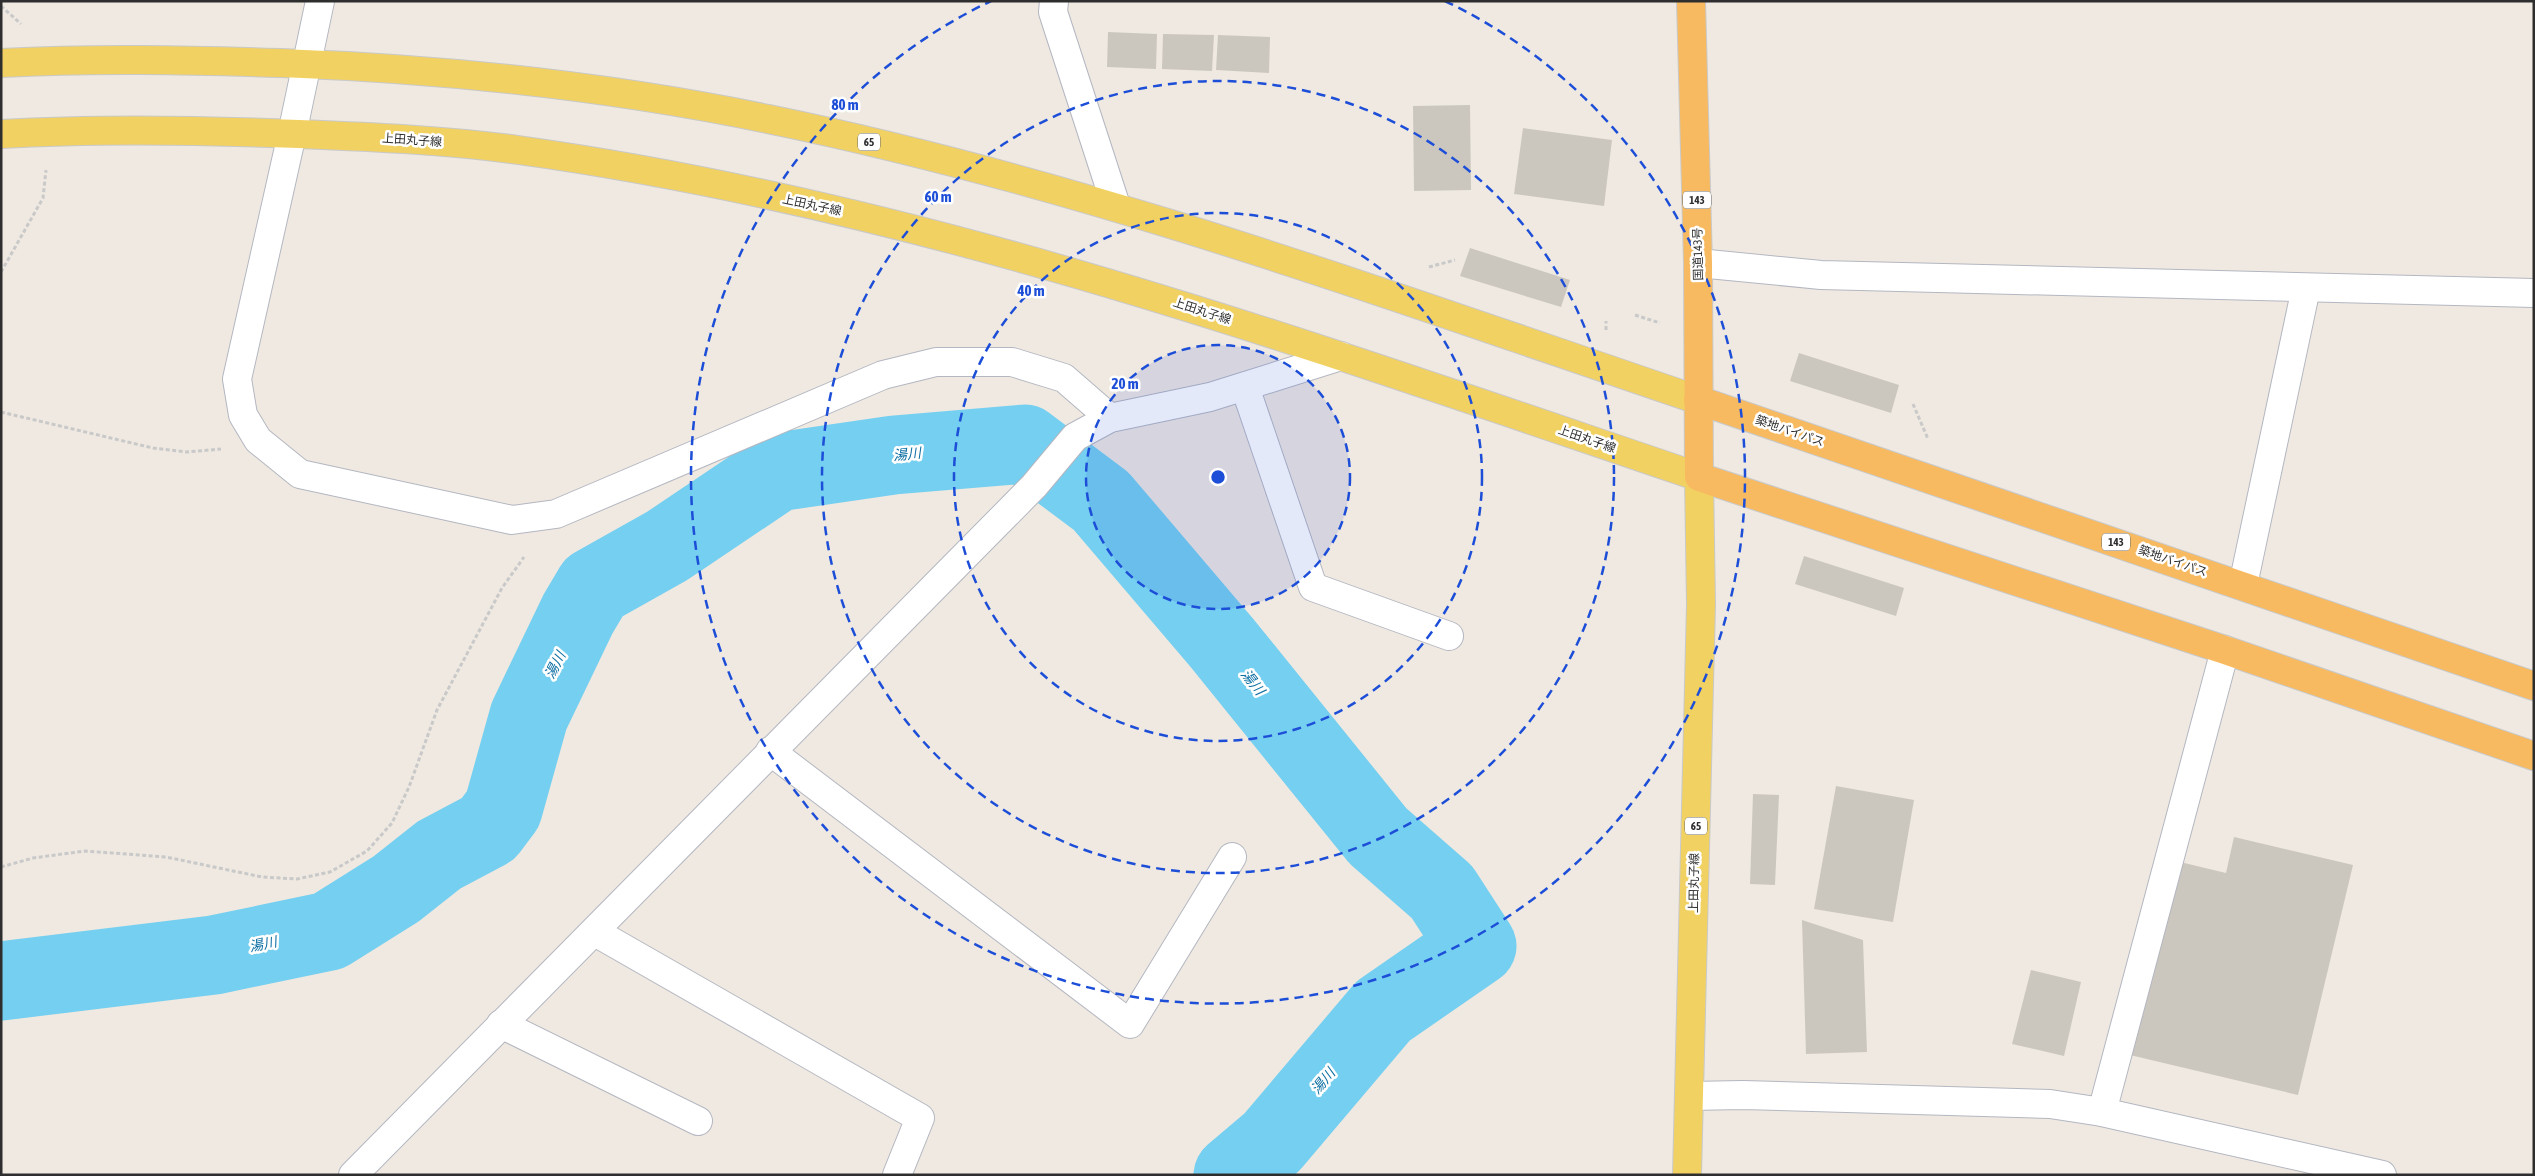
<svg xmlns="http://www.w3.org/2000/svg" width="2535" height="1176" font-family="'Asap Condensed','Noto Sans JP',sans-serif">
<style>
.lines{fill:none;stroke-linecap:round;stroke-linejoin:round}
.river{stroke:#75cff0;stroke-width:79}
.building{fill:#cbc7bf}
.minor-casing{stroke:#b4b7c1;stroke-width:30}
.tertiary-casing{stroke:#b4b7c1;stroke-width:30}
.primary-casing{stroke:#c9c9c9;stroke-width:30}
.trunk-casing{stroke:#c9c9c9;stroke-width:30}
.path{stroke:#c9c9c9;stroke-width:3;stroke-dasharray:4 2.5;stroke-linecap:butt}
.minor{stroke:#fff;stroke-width:28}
.tertiary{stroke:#fff;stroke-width:28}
.primary{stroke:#f2d163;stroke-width:28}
.trunk{stroke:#f8ba60;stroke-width:28}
.ring{fill:none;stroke:#1d4ed8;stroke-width:2.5;stroke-dasharray:9 6}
.labels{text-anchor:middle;stroke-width:5;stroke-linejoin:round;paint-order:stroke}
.shield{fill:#fff;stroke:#6d6d6d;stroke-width:1}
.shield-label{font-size:11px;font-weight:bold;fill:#2e2e2e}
.street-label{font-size:12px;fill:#2e2e2e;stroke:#fff}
.water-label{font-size:14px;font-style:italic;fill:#0d6fa3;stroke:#fff}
.centre{fill:#1d4ed8;stroke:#fff;stroke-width:2.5}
.ring-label{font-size:15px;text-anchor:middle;font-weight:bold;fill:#1d4ed8;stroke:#fff;stroke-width:5;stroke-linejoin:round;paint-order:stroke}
</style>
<rect width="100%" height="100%" fill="#efe9e1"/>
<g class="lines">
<!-- river -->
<polyline class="river" points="1,981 214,955 329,931 396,889 439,855 488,829 503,809 529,716 578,614 594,587 667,546 777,472 894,455 1025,444 1101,501 1222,643 1378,836 1442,892 1477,946 1383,1011 1272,1142 1233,1175"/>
</g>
<!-- building -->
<g class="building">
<polygon points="1108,32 1157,34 1156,69 1107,67"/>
<polygon points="1163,34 1214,35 1212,71 1162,69"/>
<polygon points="1218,35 1270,37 1269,73 1216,70"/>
<polygon points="1470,105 1471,190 1414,191 1413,106"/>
<polygon points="1523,128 1612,140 1604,206 1514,194"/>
<polygon points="1470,248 1570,280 1561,307 1460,276"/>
<polygon points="1799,353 1899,385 1891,413 1790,381"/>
<polygon points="1804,556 1904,588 1896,616 1795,584"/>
<polygon points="1836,786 1914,800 1893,922 1814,909"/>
<polygon points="1753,794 1779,795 1775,885 1750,884"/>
<polygon points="2234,837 2353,865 2298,1095 2130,1055 2176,861 2226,873"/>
<polygon points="1802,920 1863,940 1867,1052 1806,1054"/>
<polygon points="2031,970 2081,982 2064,1056 2012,1044"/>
</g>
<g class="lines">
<!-- minor casing -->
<g class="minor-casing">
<g id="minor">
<polyline points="1054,1 1053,12 1116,206"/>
<polyline points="292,134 320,1"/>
<polyline points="1698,263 1821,275 2534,293"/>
<polyline points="1245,387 1313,587 1449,636"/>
<polyline points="2243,585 2306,288"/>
<polyline points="770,751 1130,1024 1232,857"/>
<polyline points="595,932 920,1118 897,1175"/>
<polyline points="501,1024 698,1121"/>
<polyline points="1689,1096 1743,1095 2050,1104 2102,1112 2382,1175"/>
<polyline points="2102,1112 2225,650"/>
<polyline points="353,1175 1034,486 1075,437 1110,418 1210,397 1341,356"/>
</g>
</g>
<!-- tertiary casing -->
<g class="tertiary-casing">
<polyline id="tertiary" points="292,134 237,379 243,415 258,440 300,474 512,520 556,514 883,375 936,362 1012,362 1064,378 1110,418"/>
</g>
<!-- primary casing -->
<g class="primary-casing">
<g id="primary">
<path d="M1,63C95,58 188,60 281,63C445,69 608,86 768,119C1086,184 1391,296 1698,400"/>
<path d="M1,134C101,128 200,130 299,134C372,137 445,140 518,150C925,206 1311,346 1699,477L1701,604L1687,1175"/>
</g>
</g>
<!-- trunk casing -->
<g class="trunk-casing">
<g id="trunk">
<polyline points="1691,1 1698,263 1699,477 2225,650 2534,756"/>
<polyline points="1698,400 2534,686"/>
</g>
</g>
<!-- path -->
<g class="path">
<polyline points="1,6 21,24"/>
<polyline points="1429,267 1455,260"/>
<polyline points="1,272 43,198 46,170"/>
<polyline points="1635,315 1660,323"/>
<polyline points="1606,330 1606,321"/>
<polyline points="1913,404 1928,439"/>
<polyline points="1,412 153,448 187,452 221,449"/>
<polyline points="1,867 33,858 85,851 166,857 262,877 297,879 330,872 367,851 392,823 409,787 437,710 502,588 524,557"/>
</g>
<!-- minor -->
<use href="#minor" class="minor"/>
<!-- tertiary -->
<use href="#tertiary" class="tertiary"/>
<!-- primary -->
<use href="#primary" class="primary"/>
<!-- trunk -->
<use href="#trunk" class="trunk"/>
</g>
<!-- distance rings -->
<circle cx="1218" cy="477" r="132" fill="#1d4ed8" fill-opacity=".12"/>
<g class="ring">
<circle cx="1218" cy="477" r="132"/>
<circle cx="1218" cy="477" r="264"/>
<circle cx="1218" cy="477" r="396"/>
<path d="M1445 1A527 527 0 1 1 991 1"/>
</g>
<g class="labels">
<!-- shield labels -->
<g class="shield">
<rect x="858" y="133.5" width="22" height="17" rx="4"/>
<rect x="1683" y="191.5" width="28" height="17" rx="4"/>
<rect x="2102" y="533.5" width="28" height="17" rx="4"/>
<rect x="1685" y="817.5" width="22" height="17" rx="4"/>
</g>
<g class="shield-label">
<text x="869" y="146">65</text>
<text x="1697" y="204">143</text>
<text x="2116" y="546">143</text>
<text x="1696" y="830">65</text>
</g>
<!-- street labels -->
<g class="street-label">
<text transform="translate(412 140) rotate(4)" y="4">上田丸子線</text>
<text transform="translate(812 205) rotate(12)" y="4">上田丸子線</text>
<text transform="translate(1698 254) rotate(-91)" y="4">国道143号</text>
<text transform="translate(1202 311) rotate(18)" y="4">上田丸子線</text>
<text transform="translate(1790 431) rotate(19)" y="4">築地バイパス</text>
<text transform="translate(1587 439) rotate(19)" y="4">上田丸子線</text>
<text transform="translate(2173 561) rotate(19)" y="4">築地バイパス</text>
<text transform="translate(1694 883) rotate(-89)" y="4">上田丸子線</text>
</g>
<!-- water labels -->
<g class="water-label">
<text transform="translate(907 454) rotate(-6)" y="5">湯川</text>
<text transform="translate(555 665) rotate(-63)" y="5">湯川</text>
<text transform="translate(1253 682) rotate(51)" y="5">湯川</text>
<text transform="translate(263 944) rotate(-12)" y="5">湯川</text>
<text transform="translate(1323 1081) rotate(-50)" y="5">湯川</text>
</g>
</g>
<circle cx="1218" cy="477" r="8" class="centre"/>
<g class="ring-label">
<text x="845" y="110">80 m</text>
<text x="938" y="202">60 m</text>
<text x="1031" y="296">40 m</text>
<text x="1125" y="389">20 m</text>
</g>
<!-- border -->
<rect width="2535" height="1176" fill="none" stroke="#2e2e2e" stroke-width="5"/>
</svg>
